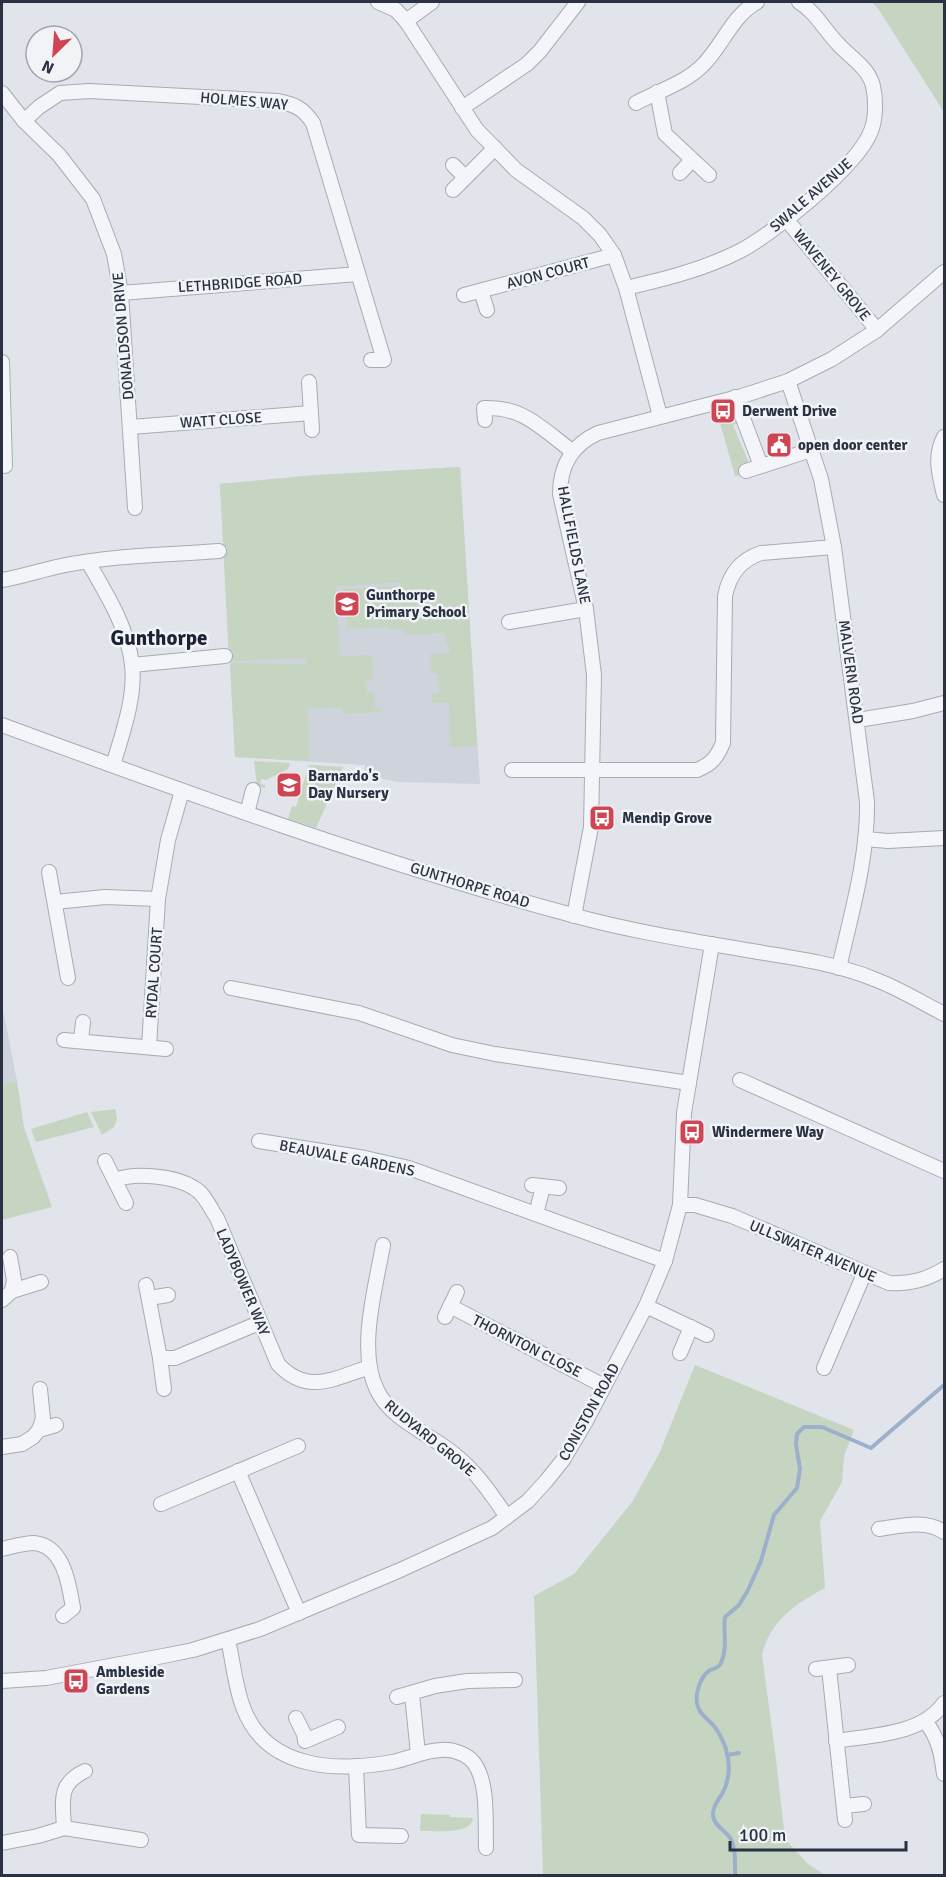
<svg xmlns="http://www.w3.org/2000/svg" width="946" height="1877" font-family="Signika,sans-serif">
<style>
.built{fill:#cfd3dc}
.green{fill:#c6d4c2}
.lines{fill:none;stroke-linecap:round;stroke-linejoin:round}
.stream{stroke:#9cb0cb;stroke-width:4}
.minor-casing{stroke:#a6abb4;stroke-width:16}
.minor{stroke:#f4f5f8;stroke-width:14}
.labels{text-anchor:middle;stroke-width:5;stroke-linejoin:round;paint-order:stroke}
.street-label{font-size:15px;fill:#293142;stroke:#f1f3f7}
.poi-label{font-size:15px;font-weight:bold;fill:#293142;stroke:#f1f3f7;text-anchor:start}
.district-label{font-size:21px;font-weight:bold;fill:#1b2233;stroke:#f1f3f7}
</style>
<rect width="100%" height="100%" fill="#e1e4ea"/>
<!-- built -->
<g class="built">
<polygon points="460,467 480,784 398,782 364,775 365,765 235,757 220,484 312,475"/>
<polygon points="2,1004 17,1081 2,1084"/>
</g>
<!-- green -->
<g class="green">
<polygon points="872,2 944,2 944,112 879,10"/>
<polygon points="735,412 740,423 733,425 749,463 745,475 735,476 718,416"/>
<polygon points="460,467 477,746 450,747 449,703 433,703 431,694 439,693 438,673 431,673 430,654 450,653 449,645 446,645 445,633 405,635 404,629 390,630 390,627 347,629 343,589 401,586 401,582 335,587 340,656 372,655 373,679 366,679 367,693 374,692 375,708 381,708 381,712 343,714 341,707 307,709 310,739 309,761 235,757 230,663 306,664 307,658 229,661 220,484 325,475"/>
<polygon points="254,761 290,763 288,769 266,780 261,779 260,784 265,785 265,788 257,786"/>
<polygon points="309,765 343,767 316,828 288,819 292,806 296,807"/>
<polygon points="17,1081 24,1127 52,1207 2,1220 2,1084"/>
<polygon points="115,1109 117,1119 114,1127 102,1135 91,1112"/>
<polygon points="87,1112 94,1127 36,1142 31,1129"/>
<path d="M695,1365L854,1430L844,1456L842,1482L820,1521L825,1588C795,1604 770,1621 762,1655L776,1759L785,1839L808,1864L825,1875H543L534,1596L574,1574L632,1502L659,1454Z"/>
<path d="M421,1814L450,1815V1817L473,1818C471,1836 434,1830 420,1831Z"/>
</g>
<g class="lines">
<!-- stream -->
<g class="stream">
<polyline points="727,1755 739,1753"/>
<path d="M735,1876C735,1863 736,1851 731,1839C726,1830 713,1826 713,1814C713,1805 718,1801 722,1794C730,1780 730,1763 726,1749C723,1740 719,1732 713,1725C707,1718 698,1713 697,1703C695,1692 701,1676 710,1670C715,1668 719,1668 721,1663C728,1648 723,1632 725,1617L739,1605L748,1590L761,1561L774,1515L797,1488L800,1469L796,1444L797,1434L804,1427H822L871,1448L944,1385"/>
</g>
<!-- minor casing -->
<g class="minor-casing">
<g id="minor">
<polyline points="378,2 396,10 406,21 477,130 516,170 583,218 600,235 614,255 626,288 660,416"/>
<polyline points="406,21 432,2"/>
<polyline points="657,92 665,134 709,175"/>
<polyline points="2,93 24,121 59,155 93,199 114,254 121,293 135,508"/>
<path d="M636,103C658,91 686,83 704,64C723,44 733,15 757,2"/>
<polyline points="462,108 527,64 540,51 578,2"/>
<path d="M24,121L39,107L60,93L89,91L277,101C294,104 303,108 313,123L384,360H371"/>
<polyline points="453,165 465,177"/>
<polyline points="680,173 692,160"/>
<polyline points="453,190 495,148"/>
<polyline points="786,219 877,330"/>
<path d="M626,288C664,279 702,270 738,252C772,235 858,166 871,131C876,119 876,99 873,86C868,67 851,58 839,45C825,31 816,12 799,2"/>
<polyline points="481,291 487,310"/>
<polyline points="121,293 358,274"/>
<polyline points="464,295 614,255"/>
<polyline points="2,362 5,466"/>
<path d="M788,381L821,479L834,547L867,802C868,858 851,914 839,968"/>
<polyline points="309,382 312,430"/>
<polyline points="735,397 761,466"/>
<path d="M485,420L484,408C523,406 542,429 572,451"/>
<polyline points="131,427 311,413"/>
<path d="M944,437C934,456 939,474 944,495"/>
<polyline points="746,471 811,450"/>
<path d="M88,562C106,593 128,628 132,665C136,696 122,735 113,765"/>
<path d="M2,580C22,577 41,570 61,566C112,555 167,555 219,551"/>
<polyline points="509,622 586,609"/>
<polyline points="132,665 225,656"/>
<polyline points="858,720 913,711 944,703"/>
<path d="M2,725C189,794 379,863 572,915C633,932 695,941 758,952C796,958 837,964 874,979C898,988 921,1002 944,1014"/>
<path d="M512,770H697C712,764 717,757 723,743L725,596C729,575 740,560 761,553L834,547"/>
<polyline points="247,813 253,790"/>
<polyline points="865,839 888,841 944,838"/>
<polyline points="49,872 68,978"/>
<polyline points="55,902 105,897 158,899"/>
<path d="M574,916L591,827L594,675L586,609L560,494C560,465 572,445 598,433L742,396L788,381L832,359L877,330L944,272"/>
<polyline points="231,988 359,1013 452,1045 495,1054 689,1083"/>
<polyline points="64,1040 166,1049"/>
<polyline points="81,1041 83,1022"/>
<polyline points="149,1047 158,899 168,840 182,791"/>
<polyline points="740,1080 944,1171"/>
<polyline points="259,1141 365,1158 409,1168 665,1261"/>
<polyline points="105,1161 126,1203"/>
<path d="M115,1180C135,1172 176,1176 194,1188C205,1194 210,1208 217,1218L278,1364C308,1396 334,1378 370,1367"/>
<polyline points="532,1185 559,1188"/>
<path d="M680,1205H695L732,1216L889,1283C910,1284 926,1280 944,1269"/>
<polyline points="536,1214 543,1187"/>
<path d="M383,1245C376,1286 357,1351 377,1390C391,1420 430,1434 454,1454C476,1471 492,1495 507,1517"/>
<polyline points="10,1257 14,1280 12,1291"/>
<polyline points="146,1285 160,1358 164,1389"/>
<polyline points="149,1298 168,1295"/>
<polyline points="2,1300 12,1291 41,1282"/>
<polyline points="450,1306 604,1386"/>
<polyline points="646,1306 707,1335"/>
<polyline points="445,1317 457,1292"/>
<polyline points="680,1353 691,1327"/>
<polyline points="160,1358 175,1358 259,1323"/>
<polyline points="824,1368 864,1274"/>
<polyline points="39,1430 43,1419 40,1389"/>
<polyline points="2,1447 22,1444 33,1437 39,1430 56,1425"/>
<polyline points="238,1471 299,1613"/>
<polyline points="161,1504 298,1446"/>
<path d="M879,1529C901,1526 925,1519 944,1532"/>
<path d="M2,1549C11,1547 24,1543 34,1543C64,1546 69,1584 73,1608L63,1616"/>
<path d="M228,1640C233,1661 235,1686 243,1707C266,1770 337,1772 392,1762C408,1759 425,1750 441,1750C453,1749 467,1754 474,1763C489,1783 485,1824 486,1848"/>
<polyline points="829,1668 845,1820"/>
<polyline points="816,1669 848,1665"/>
<polyline points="2,1681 46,1678 163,1656 193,1650 260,1629 398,1571 492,1528 528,1501 547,1480 563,1460 585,1423 646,1306 665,1261 680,1205 684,1113 712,944"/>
<polyline points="412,1694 418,1754"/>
<polyline points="397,1697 435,1686 467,1681 515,1680"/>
<polyline points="296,1718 304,1734 305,1741 338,1727"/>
<path d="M926,1722C939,1740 941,1752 944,1774"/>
<path d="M836,1741C872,1735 922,1735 944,1703"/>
<polyline points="356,1766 359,1835 401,1836"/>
<polyline points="844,1806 864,1804"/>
<path d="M64,1828C63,1802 57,1784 85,1771"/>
<polyline points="2,1843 38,1836 64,1828 141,1840"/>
</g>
</g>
<!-- minor -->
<use href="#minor" class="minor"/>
</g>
<!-- icons -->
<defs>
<g id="bus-square" transform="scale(1.35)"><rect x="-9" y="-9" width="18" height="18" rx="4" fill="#d04553" stroke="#f1f3f7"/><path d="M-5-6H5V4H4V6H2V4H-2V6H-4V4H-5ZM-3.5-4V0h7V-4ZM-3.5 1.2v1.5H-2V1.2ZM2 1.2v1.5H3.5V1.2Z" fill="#fff"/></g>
<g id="civic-square" transform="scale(1.35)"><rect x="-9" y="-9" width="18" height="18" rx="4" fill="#d04553" stroke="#f1f3f7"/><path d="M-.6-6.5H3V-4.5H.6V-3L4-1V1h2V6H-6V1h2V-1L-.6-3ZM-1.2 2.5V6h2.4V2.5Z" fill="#fff"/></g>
<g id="school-square" transform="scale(1.35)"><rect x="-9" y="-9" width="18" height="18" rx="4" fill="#d04553" stroke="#f1f3f7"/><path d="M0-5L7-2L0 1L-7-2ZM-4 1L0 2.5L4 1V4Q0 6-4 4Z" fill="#fff"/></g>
</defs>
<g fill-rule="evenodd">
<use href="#bus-square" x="723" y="411"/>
<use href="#civic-square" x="779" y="445"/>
<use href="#school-square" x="347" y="604"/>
<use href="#school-square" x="289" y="785"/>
<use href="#bus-square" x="602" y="818"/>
<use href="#bus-square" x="692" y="1132"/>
<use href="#bus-square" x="76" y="1681"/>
</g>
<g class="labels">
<!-- street labels -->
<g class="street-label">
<text transform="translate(244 101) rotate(5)" y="5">HOLMES WAY</text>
<text transform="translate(811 195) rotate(-41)" y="5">SWALE AVENUE</text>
<text transform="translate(548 273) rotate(-15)" y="5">AVON COURT</text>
<text transform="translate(832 275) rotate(51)" y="5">WAVENEY GROVE</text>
<text transform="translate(240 283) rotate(-4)" y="5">LETHBRIDGE ROAD</text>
<text transform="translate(123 336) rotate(-95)" y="5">DONALDSON DRIVE</text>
<text transform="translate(221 420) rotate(-4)" y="5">WATT CLOSE</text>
<text transform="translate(574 545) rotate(79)" y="5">HALLFIELDS LANE</text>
<text transform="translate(851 672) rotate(82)" y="5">MALVERN ROAD</text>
<text transform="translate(470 885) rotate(17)" y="5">GUNTHORPE ROAD</text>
<text transform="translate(154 973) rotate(-86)" y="5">RYDAL COURT</text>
<text transform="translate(347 1158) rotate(11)" y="5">BEAUVALE GARDENS</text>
<text transform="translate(813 1251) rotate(23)" y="5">ULLSWATER AVENUE</text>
<text transform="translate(243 1282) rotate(67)" y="5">LADYBOWER WAY</text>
<text transform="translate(527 1346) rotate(27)" y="5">THORNTON CLOSE</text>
<text transform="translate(589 1412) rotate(-61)" y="5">CONISTON ROAD</text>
<text transform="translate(430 1438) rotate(39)" y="5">RUDYARD GROVE</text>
</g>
<!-- poi labels -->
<g class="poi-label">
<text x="742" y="416">Derwent Drive</text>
<text x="798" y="450">open door center</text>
<text x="366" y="600">Gunthorpe<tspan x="366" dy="17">Primary School</tspan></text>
<text x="308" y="781">Barnardo's<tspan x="308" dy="17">Day Nursery</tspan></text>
<text x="622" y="823">Mendip Grove</text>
<text x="712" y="1137">Windermere Way</text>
<text x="96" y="1677">Ambleside<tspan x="96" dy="17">Gardens</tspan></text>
</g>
<!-- district labels -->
<g class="district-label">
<text x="159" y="645">Gunthorpe</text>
</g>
</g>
<!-- border -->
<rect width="946" height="1877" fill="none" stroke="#293142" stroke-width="6"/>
<!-- north arrow -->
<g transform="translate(54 54) rotate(205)"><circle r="28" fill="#f1f3f7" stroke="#a1a5af" stroke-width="1.5"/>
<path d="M0-4.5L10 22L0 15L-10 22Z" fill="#d04553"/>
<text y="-9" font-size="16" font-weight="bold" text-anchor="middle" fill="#293142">N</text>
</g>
<!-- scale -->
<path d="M730 1841v9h176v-9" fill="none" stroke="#293142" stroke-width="3"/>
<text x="739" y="1841" font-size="18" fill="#293142" stroke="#f1f3f7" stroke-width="4.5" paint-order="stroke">100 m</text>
</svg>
